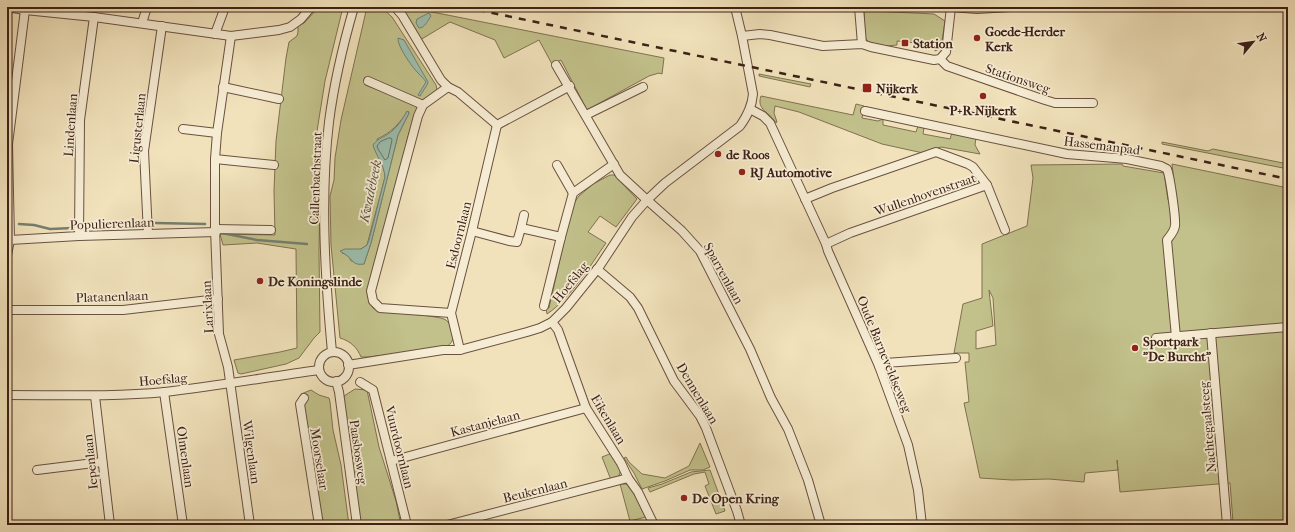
<svg xmlns="http://www.w3.org/2000/svg" width="1295" height="532" font-family="'IM FELL French Canon',serif">
<style>
.green{fill:#c2c18b;stroke:#807151;fill-rule:evenodd}
.water{fill:#9bbeae;stroke:#757f72}
.lines{fill:none;stroke-linecap:round;stroke-linejoin:round}
.shore{stroke:#6c7062;stroke-width:1}
.stream{stroke:#757f72;stroke-width:2.5}
.minor-casing{stroke:#6a5140;stroke-width:10}
.minor{stroke:#f6ecd3;stroke-width:8}
.rail{stroke:#3d2117;stroke-width:2.5;stroke-dasharray:7 7;stroke-linecap:butt}
.poi-dot{fill:#8f2418;stroke:#f6ecd3;stroke-width:1.5}
.labels{text-anchor:middle;stroke-width:3.5;stroke-linejoin:round;paint-order:stroke}
.poi-label{font-size:13px;font-weight:bold;fill:#3d2117;stroke:#f6ecd3;text-anchor:start}
.street-label{font-size:13px;fill:#3d2117;stroke:#f6ecd3}
.water-label{font-size:14px;font-style:italic;fill:#595044;stroke:#f6ecd3}
</style>
<rect width="100%" height="100%" fill="#f1e2bb"/>
<filter id="stains"><feTurbulence type="fractalNoise" baseFrequency=".005" numOctaves="4"/><feColorMatrix values="0 0 0 0 .2 0 0 0 0 .09 0 0 0 0 .02 0 0 0 .5 -.17"/></filter>
<radialGradient id="worn" r=".72"><stop offset=".6" stop-color="#630" stop-opacity="0"/><stop offset="1" stop-color="#630" stop-opacity=".3"/></radialGradient>
<!-- green -->
<g class="green">
<polygon points="319,7 343,7 325,81 317,131 320,184 319,252 320,332 314,338 299,358 286,364 241,374 238,373 234,360 280,352 297,348 296,249 257,243 223,245 220,234 275,235 274,191 276,141 286,58 289,42 297,36 298,32 298,26 304,23"/>
<path d="M367,7H381L392,17L436,85L437,90L423,101L367,78L365,85L420,106L415,114L408,137L370,302L373,308L378,311C391,313 438,315 446,320C450,323 452,329 453,334C454,341 450,345 444,348L368,357H361C357,347 350,341 340,338L331,245L330,196L334,180L335,158L341,120ZM408,111L409,113L398,135L371,243L364,264L351,261L348,255L342,253L361,249L367,245L385,177L384,169L381,161L377,139C391,133 399,124 408,111Z"/>
<polygon points="397,7 407,7 664,58 662,74 659,73 649,76 587,110 561,60 552,64 539,40 504,58 495,40 450,22 420,40"/>
<path d="M868,7H873L872,11L934,14L945,21L941,48L935,51V48L909,42L897,41V45C887,46 870,48 865,37L864,12Z"/>
<polygon points="759,74 811,84 810,87 759,76"/>
<path d="M761,96L853,115L856,104L864,106L862,118L878,121L883,119V125L916,132L918,126L924,128L923,134L950,139L952,133L976,138L975,145L980,154L941,147L923,153L882,144L799,112L775,106L774,113L777,122L776,123C770,112 756,110 761,96Z"/>
<polygon points="1162,142 1208,151 1213,149 1288,164 1288,169 1162,144"/>
<path d="M1122,164L1123,166L1164,173L1168,200L1176,199L1172,164L1288,188V525H1238L1237,521L1233,522L1230,483L1120,492L1117,460L1118,470L1085,473L1084,482L1049,479L1012,480L980,478L964,403L969,402L965,362H969V353H954L963,304L982,298V244L1027,226L1033,178L1031,165ZM989,290L993,298L996,345L976,349V331L993,326Z"/>
<path d="M610,175H614L617,178L637,199L616,227L600,216L588,232L606,243C590,266 570,299 547,314L546,308H549L565,237L574,203L579,196L593,184Z"/>
<polygon points="355,389 367,390 379,447 396,501 401,525 360,525 344,407 344,396"/>
<polygon points="311,390 319,395 329,398 330,402 333,430 341,465 349,525 322,525 301,394"/>
<polygon points="700,443 710,467 703,470 690,470 665,481 642,489 634,473 624,458 626,457 629,462 642,474 665,478 689,466"/>
<polygon points="612,453 621,469 619,476 611,480 602,457"/>
<polygon points="710,470 725,511 716,514 705,486 709,484 705,472 694,474 650,492 648,488 662,484 691,472"/>
<polygon points="620,484 626,484 631,488 646,517 630,521"/>
</g>
<!-- water -->
<g class="water">
<path d="M429,13L431,16C428,20 425,28 419,28L416,23L417,19Z"/>
<path d="M398,38L404,40L428,82L427,85L420,96L418,95L426,82C424,79 421,76 418,73C412,67 397,46 398,38Z"/>
<path d="M407,111L409,113L398,135L371,243L364,264C352,266 353,259 346,255C344,253 342,253 340,251L345,249H361L367,245L369,240L385,177C384,164 376,156 373,145C377,139 382,138 388,134C397,128 402,120 407,111Z"/>
</g>
<g class="lines">
<!-- shore -->
<polygon class="shore" points="389,138 391,138 392,140 388,158 385,160 378,149 377,146 380,142"/>
<!-- stream -->
<g class="stream">
<polyline points="155,223 205,224"/>
<polyline points="19,224 34,225 50,229 73,228"/>
<polyline points="86,227 142,224"/>
<polyline points="222,233 257,240 307,244"/>
</g>
<!-- minor casing -->
<g class="minor-casing">
<g id="minor">
<polyline points="7,7 25,10 94,17 231,36 279,30 290,27 301,19 311,7"/>
<polyline points="395,7 402,15 441,80 448,87 458,92 497,125"/>
<polyline points="859,7 862,44"/>
<polyline points="951,7 977,9 1010,7"/>
<polyline points="142,23 147,7"/>
<polyline points="215,34 225,7"/>
<polyline points="231,36 217,133 215,159 215,229 219,334 228,367 250,525"/>
<polyline points="742,36 760,34 770,35 823,46 862,44 871,47 934,60 940,59 946,52 951,7"/>
<polyline points="940,59 947,66 1045,100 1055,103 1093,103"/>
<polyline points="556,65 620,175 647,200 682,231 700,251 750,349 771,398 788,429 808,480 821,525"/>
<polyline points="368,81 423,105"/>
<polyline points="223,87 279,99"/>
<polyline points="448,87 423,105 418,116 371,291 373,301 380,308 451,313"/>
<polyline points="750,109 763,116 770,123 826,244 828,251 879,366 908,445 918,490 922,525"/>
<path d="M865,111L1067,154L1127,159L1161,166L1167,169C1170,176 1176,219 1175,226C1174,232 1170,236 1167,240L1176,337"/>
<polyline points="586,115 643,87"/>
<polyline points="497,125 570,86"/>
<polyline points="183,129 217,133"/>
<polyline points="215,159 274,165"/>
<polyline points="557,165 573,193"/>
<polyline points="805,199 832,188 936,152 968,164 973,167 987,185"/>
<polyline points="521,228 524,215"/>
<polyline points="215,229 271,230"/>
<polyline points="472,231 509,241 517,242 521,228 561,237"/>
<polyline points="148,234 144,151 162,26"/>
<polyline points="79,236 80,120 94,17"/>
<polyline points="10,240 79,236 216,232"/>
<polyline points="826,244 850,233 987,185 1005,230"/>
<polyline points="7,255 10,240 8,144 25,10"/>
<polyline points="597,269 630,297 638,308 674,381 700,416 706,428 737,511 741,525"/>
<polyline points="544,306 561,237 573,193 614,164"/>
<polyline points="7,310 123,310 218,299"/>
<polyline points="552,322 558,330 586,408 621,463 628,478 638,492 654,525"/>
<polyline points="1211,333 1227,525"/>
<polyline points="1156,338 1288,327"/>
<polyline points="460,350 451,313 472,231 497,125"/>
<path d="M332,352C325,276 320,198 329,122C334,83 343,45 354,7"/>
<circle cx="334" cy="367" r="15"/>
<path d="M348,365L443,350H460L527,332L540,328L552,322L566,308L599,267L632,217L647,200L665,183L740,126C747,116 752,107 753,94L742,36L735,7"/>
<polyline points="879,366 885,363 956,358"/>
<polyline points="336,381 339,392 357,525"/>
<polyline points="360,382 373,390 407,525"/>
<polyline points="164,392 183,525"/>
<path d="M7,395C60,395 113,397 165,392C217,386 268,377 319,370"/>
<polyline points="95,396 110,525"/>
<polyline points="304,398 300,404 319,525"/>
<polyline points="391,461 586,408"/>
<polyline points="37,470 102,462"/>
<polyline points="447,525 628,478"/>
</g>
</g>
<!-- minor -->
<use href="#minor" class="minor"/>
<!-- rail -->
<polyline class="rail" points="464,7 1288,179"/>
</g>
<!-- markers -->
<g class="poi-dot">
<circle cx="977" cy="38" r="4"/>
<rect x="901" y="39" width="8" height="8" rx="2"/>
<rect x="862" y="83" width="10" height="10" rx="2"/>
<circle cx="983" cy="96" r="4"/>
<circle cx="718" cy="154" r="4"/>
<circle cx="742" cy="172" r="4"/>
<circle cx="260" cy="281" r="4"/>
<circle cx="1135" cy="348" r="4"/>
<circle cx="684" cy="498" r="4"/>
</g>
<g class="labels">
<!-- poi labels -->
<g class="poi-label">
<text x="985" y="36">Goede-Herder<tspan x="985" dy="15">Kerk</tspan></text>
<text x="913" y="48">Station</text>
<text x="876" y="93">Nijkerk</text>
<text x="983" y="115" text-anchor="middle">P+R Nijkerk</text>
<text x="726" y="159">de Roos</text>
<text x="750" y="177">RJ Automotive</text>
<text x="268" y="286">De Koningslinde</text>
<text x="1143" y="346">Sportpark<tspan x="1143" dy="15">"De Burcht"</tspan></text>
<text x="692" y="503">De Open Kring</text>
</g>
<!-- street labels -->
<g class="street-label">
<text transform="translate(1018 78) rotate(19)" y="5">Stationsweg</text>
<text transform="translate(70 125) rotate(-86)" y="5">Lindenlaan</text>
<text transform="translate(137 128) rotate(-84)" y="5">Ligusterlaan</text>
<text transform="translate(1102 145) rotate(7)" y="5">Hassemanpad</text>
<text transform="translate(315 178) rotate(-88)" y="5">Callenbachstraat</text>
<text transform="translate(925 194) rotate(-19)" y="5">Wullenhovenstraat</text>
<text transform="translate(112 223) rotate(-2)" y="5">Populierenlaan</text>
<text transform="translate(458 235) rotate(-76)" y="5">Esdoornlaan</text>
<text transform="translate(724 273) rotate(61)" y="5">Sparrenlaan</text>
<text transform="translate(570 282) rotate(-51)" y="5">Hoefslag</text>
<text transform="translate(112 296) rotate(-2)" y="5">Platanenlaan</text>
<text transform="translate(207 307) rotate(-93)" y="5">Larixlaan</text>
<text transform="translate(885 354) rotate(68)" y="5">Oude Barneveldseweg</text>
<text transform="translate(163 379) rotate(-5)" y="5">Hoefslag</text>
<text transform="translate(698 393) rotate(59)" y="5">Dennenlaan</text>
<text transform="translate(609 419) rotate(59)" y="5">Eikenlaan</text>
<text transform="translate(485 423) rotate(-15)" y="5">Kastanjelaan</text>
<text transform="translate(1207 427) rotate(-95)" y="5">Nachtegaalsteeg</text>
<text transform="translate(400 447) rotate(76)" y="5">Vuurdoornlaan</text>
<text transform="translate(252 452) rotate(82)" y="5">Wilgenlaan</text>
<text transform="translate(359 452) rotate(82)" y="5">Paasbosweg</text>
<text transform="translate(186 457) rotate(82)" y="5">Olmenlaan</text>
<text transform="translate(320 459) rotate(81)" y="5">Moorselaar</text>
<text transform="translate(90 462) rotate(-96)" y="5">Iepenlaan</text>
<text transform="translate(535 490) rotate(-14)" y="5">Beukenlaan</text>
</g>
<!-- water labels -->
<g class="water-label">
<text transform="translate(370 191) rotate(-78)" y="5">Kwadebeek</text>
</g>
</g>
<!-- margin -->
<rect width="1295" height="532" fill="none" stroke="#f1e2bb" stroke-width="24"/>
<rect x="8" y="8" width="1279" height="516" fill="none" stroke="#3d2117" stroke-width="2"/>
<rect x="12" y="12" width="1271" height="508" fill="none" stroke="#3d2117"/>
<!-- north arrow -->
<g transform="translate(1253 42) rotate(61)" stroke="#f6ecd3" stroke-width="3" paint-order="stroke">
<path d="M0-3L7 15L0 10L-7 15Z" fill="#3d2117"/>
<text y="-6" font-size="11" font-weight="bold" text-anchor="middle" fill="#3d2117">N</text>
</g>
<rect width="100%" height="100%" filter="url(#stains)"/>
<rect width="100%" height="100%" fill="url(#worn)"/>
</svg>
